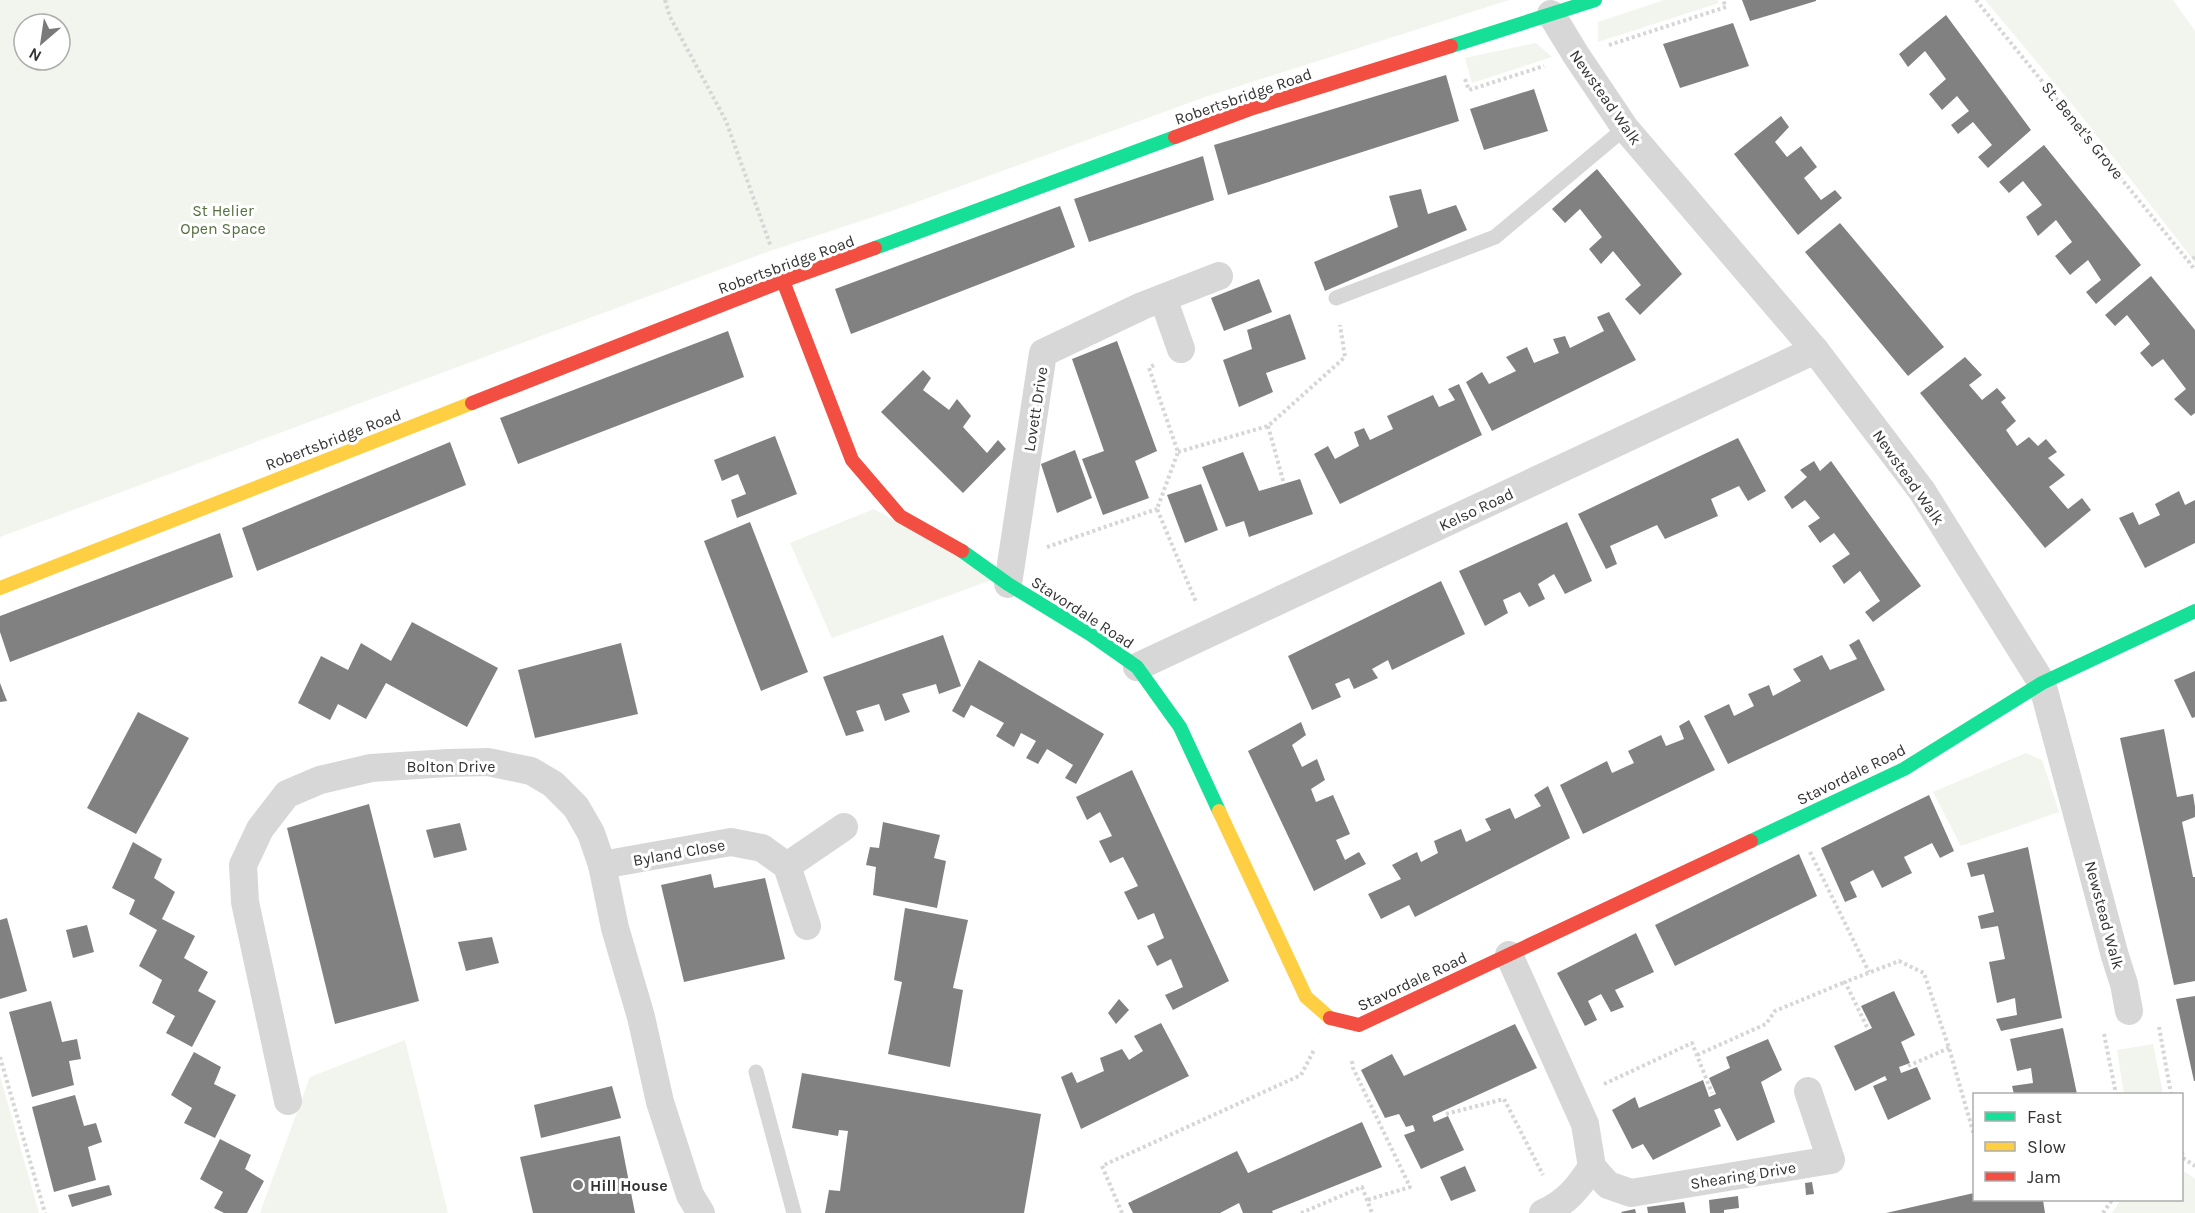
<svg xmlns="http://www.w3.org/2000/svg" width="2195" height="1213" font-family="Karla,sans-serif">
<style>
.green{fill:#f1f5ed;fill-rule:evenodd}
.building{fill:#818181}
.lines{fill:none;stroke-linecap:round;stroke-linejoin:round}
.path{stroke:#d6d6d6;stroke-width:4;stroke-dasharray:3 3;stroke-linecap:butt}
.lane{stroke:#d7d7d7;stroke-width:15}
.street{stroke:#d7d7d7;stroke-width:28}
.fast{stroke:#16e098;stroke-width:14}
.slow{stroke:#ffcf43;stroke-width:14}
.jam{stroke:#f24e42;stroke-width:14}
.poi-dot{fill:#7a7a7a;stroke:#fff;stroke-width:2}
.labels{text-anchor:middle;stroke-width:6;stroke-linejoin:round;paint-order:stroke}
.street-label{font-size:16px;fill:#333;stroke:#fff}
.park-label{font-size:16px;fill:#56703f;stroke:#fff}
.poi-label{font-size:16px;font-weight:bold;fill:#333;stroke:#fff;text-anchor:start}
</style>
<rect width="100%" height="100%" fill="#fff"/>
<!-- green -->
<g class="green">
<path d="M0,0H1509L1205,97L906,206L767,252L0,537ZM24,24H60V60H24Z"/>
<polygon points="1664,0 1717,0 1719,3 1598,42 1598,22"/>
<polygon points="1985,0 2173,0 2195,31 2195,262 2072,104"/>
<polygon points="1536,43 1552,57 1472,83 1465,58"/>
<polygon points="874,509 997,578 832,638 790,543"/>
<polygon points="2026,753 2042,760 2059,812 1961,846 1933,792"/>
<polygon points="405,1040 448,1213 260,1213 310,1077"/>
<polygon points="2153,1044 2163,1094 2124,1094 2117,1050"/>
<polygon points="0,1076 39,1213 0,1213"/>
<polygon points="2182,1170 2195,1179 2195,1213 2112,1213 2121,1200 2182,1200"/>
</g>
<!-- building -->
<g class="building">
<polygon points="1742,0 1816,0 1816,1 1750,21"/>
<polygon points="1946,15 2031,130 1988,168 1978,157 1992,145 1973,122 1958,134 1951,125 1969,111 1957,96 1942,110 1929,94 1946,79 1925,51 1908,67 1899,54"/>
<polygon points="1733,23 1749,66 1680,88 1663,44"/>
<polygon points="1446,75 1459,121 1228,195 1214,145"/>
<polygon points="1534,89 1548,131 1484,150 1470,109"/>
<polygon points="1781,116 1789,127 1775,142 1787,157 1801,146 1817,167 1804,178 1821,200 1835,190 1842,198 1798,235 1734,154"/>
<polygon points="2044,145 2141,265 2096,304 2086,292 2101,280 2088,260 2070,275 2055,256 2072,242 2056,220 2038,236 2026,217 2042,205 2023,181 2009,193 1999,182"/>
<polygon points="1203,156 1214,200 1089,242 1074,199"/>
<polygon points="1597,169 1682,274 1640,315 1625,299 1641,285 1613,251 1601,264 1589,249 1602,237 1580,209 1565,223 1552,209"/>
<polygon points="1421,189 1428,214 1456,205 1467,230 1325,291 1314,262 1398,227 1389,196"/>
<polygon points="1060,206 1075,247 851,334 835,289"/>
<polygon points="1840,223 1944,347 1908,376 1805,252"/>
<polygon points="2151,276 2195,330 2195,413 2191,416 2174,399 2186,389 2163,359 2152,367 2140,353 2150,344 2127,315 2115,326 2105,315"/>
<polygon points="1259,279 1272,312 1224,331 1211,298"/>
<polygon points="1609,312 1636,360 1492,431 1466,382 1482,372 1489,384 1516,371 1506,357 1527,347 1534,363 1559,353 1553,339 1565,336 1570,348 1604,331 1597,317"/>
<polygon points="1290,314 1306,359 1266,373 1273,392 1239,407 1223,360 1252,349 1247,330"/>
<polygon points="728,331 744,377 518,464 500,418"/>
<polygon points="1117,341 1157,451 1135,461 1149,498 1103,515 1082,459 1104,451 1072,359"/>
<polygon points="1965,357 1982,375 1969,385 1982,400 1997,388 2006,398 2001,402 2016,421 2006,430 2017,446 2029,437 2038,446 2046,439 2057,452 2048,458 2065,475 2049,487 2068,509 2082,498 2091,510 2045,548 1920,393"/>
<polygon points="923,370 931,378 923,390 949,410 957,399 971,416 963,427 987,453 998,440 1006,449 963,493 881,412"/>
<polygon points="1459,384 1482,435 1340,504 1314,454 1328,446 1335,459 1359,446 1354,432 1364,428 1370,440 1393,429 1387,416 1433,395 1439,407 1455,400 1448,389"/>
<polygon points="775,436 797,494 737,518 731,500 746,494 738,474 722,481 714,460"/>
<polygon points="1738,438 1766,491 1748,501 1739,486 1711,499 1718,516 1665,539 1657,525 1610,546 1617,564 1606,569 1578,514"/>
<polygon points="450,442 466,485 257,571 242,528"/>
<polygon points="1075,450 1092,498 1057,513 1041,464"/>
<polygon points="1243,452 1259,491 1300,479 1313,514 1249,537 1244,521 1226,527 1202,467"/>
<polygon points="1814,461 1820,471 1831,461 1921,586 1873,622 1865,612 1880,601 1860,571 1844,584 1832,566 1850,554 1834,533 1820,543 1808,526 1820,518 1805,500 1792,509 1784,497 1807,477 1800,470"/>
<polygon points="1201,484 1218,530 1185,543 1167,495"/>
<polygon points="2179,491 2185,505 2195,500 2195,543 2145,568 2119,518 2133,512 2139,525 2160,515 2155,504"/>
<polygon points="750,522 808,672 761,691 704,541"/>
<polygon points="1567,522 1592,581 1565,594 1554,574 1538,584 1545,599 1529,607 1520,592 1503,600 1508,613 1485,626 1459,571"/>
<polygon points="220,533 233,577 10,662 0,632 0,616"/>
<polygon points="1441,581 1465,634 1392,670 1388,660 1372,669 1378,678 1354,689 1349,678 1335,684 1341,697 1312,710 1288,656"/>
<polygon points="412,622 498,668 467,727 386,683 366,719 338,704 330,720 298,703 321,656 348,670 361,643 391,661"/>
<polygon points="943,635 961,686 939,694 936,684 902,694 910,712 885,721 879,704 856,711 864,731 846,736 823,677"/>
<polygon points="1859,639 1885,690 1728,764 1704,716 1729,704 1734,716 1754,706 1748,694 1769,685 1773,696 1801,681 1793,669 1822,655 1830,670 1857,659 1849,645"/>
<polygon points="621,643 638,714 535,738 518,670"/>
<polygon points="979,660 1104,734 1076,784 1065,778 1073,765 1047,749 1038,764 1026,758 1036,741 1021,733 1014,747 996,736 1004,723 971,705 964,718 952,711"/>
<polygon points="2195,671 2195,717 2192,718 2174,680"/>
<polygon points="0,683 7,701 0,702"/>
<polygon points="138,712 189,738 136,834 87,808"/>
<polygon points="1689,720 1715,770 1583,834 1560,785 1607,761 1612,773 1634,763 1628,751 1661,735 1666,746 1684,739 1679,726"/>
<polygon points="1301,722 1306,735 1292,745 1302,767 1317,759 1325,780 1311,789 1316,802 1333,795 1350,834 1336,840 1345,860 1359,852 1366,864 1314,891 1248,751"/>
<polygon points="2164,729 2177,797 2193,794 2195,807 2195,817 2182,822 2193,877 2195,877 2195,981 2174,985 2120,738"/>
<polygon points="1132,770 1229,981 1173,1010 1165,995 1183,987 1171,959 1157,966 1147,946 1164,938 1154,913 1138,920 1124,892 1138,886 1123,857 1110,863 1099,841 1112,836 1100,812 1087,820 1076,797"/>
<polygon points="1548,786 1570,838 1415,917 1409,905 1381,919 1368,894 1401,879 1392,865 1417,852 1421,862 1438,853 1434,841 1461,829 1466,842 1491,830 1485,819 1510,808 1515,819 1541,806 1534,795"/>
<polygon points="1929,795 1954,851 1940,858 1932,843 1904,857 1912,873 1882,888 1873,870 1850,882 1857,897 1845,902 1821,848"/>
<polygon points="369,804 419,1001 335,1024 287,828"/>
<polygon points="883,822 940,835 934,858 946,861 937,908 873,895 876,867 866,865 870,847 879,848"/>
<polygon points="460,823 467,850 434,858 426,830"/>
<polygon points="133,842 162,859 154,878 175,892 162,919 195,936 184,958 208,972 198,991 216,1001 192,1047 166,1033 175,1016 152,1003 162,980 139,966 157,930 129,914 135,900 112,888"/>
<polygon points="2028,847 2062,1018 2001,1031 1996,1019 2017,1015 2015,998 1997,1003 1989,962 2005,959 1998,926 1981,929 1978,916 1994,912 1984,874 1971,877 1967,863"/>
<polygon points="1799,854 1817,896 1675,966 1655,925"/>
<polygon points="711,874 714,888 765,878 785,959 684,982 661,885"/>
<polygon points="905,908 968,920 953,988 963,990 950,1067 888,1054 902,982 894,980"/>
<polygon points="7,918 27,991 0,999 0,920"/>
<polygon points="87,925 94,952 73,958 66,930"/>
<polygon points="1636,933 1654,972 1615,990 1624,1007 1611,1012 1601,994 1588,1001 1597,1020 1585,1026 1557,973"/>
<polygon points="492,937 499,963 466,971 458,942"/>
<polygon points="1894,991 1915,1035 1901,1042 1910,1063 1899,1067 1901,1073 1917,1067 1931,1099 1888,1120 1873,1086 1887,1080 1885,1076 1855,1091 1834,1046 1872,1028 1861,1006"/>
<polygon points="2195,996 2195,1081 2194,1081 2176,999"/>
<polygon points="1119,999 1129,1010 1116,1024 1108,1013"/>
<polygon points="51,1001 62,1042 77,1039 81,1059 69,1061 74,1085 32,1097 9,1012"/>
<polygon points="1161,1023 1189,1076 1081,1129 1061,1077 1072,1072 1077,1083 1104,1071 1100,1058 1122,1049 1129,1060 1143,1051 1134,1036"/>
<polygon points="1515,1024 1537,1068 1432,1116 1434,1122 1448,1116 1464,1150 1421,1169 1404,1135 1415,1131 1413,1125 1406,1127 1399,1114 1385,1118 1361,1070 1392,1054 1404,1076"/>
<polygon points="2063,1028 2077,1094 2014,1094 2012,1086 2033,1083 2031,1068 2017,1071 2010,1039"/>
<polygon points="1768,1039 1782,1070 1761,1082 1775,1122 1737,1141 1720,1108 1714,1110 1721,1126 1653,1160 1643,1144 1632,1149 1612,1110 1635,1097 1639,1108 1703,1080 1709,1097 1716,1094 1709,1078 1730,1068 1726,1057"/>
<polygon points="194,1052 221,1067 214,1084 236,1095 215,1138 184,1123 192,1108 171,1095"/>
<polygon points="802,1073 1041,1114 1024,1213 825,1213 829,1190 840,1191 848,1131 839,1130 838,1136 792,1128"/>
<polygon points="612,1086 621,1118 541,1138 534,1105"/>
<polygon points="75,1095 84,1126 96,1123 102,1142 88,1147 96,1180 54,1192 32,1107"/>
<polygon points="1362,1122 1382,1167 1272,1211 1273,1213 1243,1213 1239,1203 1220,1213 1133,1213 1128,1203 1237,1151 1248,1173"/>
<polygon points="620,1136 635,1213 533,1213 520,1157"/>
<polygon points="220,1139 251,1155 245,1169 264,1181 247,1213 224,1213 214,1208 223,1192 200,1179"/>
<polygon points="1465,1166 1476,1191 1451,1201 1440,1177"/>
<polygon points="1812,1182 1814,1194 1806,1195 1805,1183"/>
<polygon points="109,1185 112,1195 72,1207 68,1195"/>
<polygon points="1974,1193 1974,1200 2043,1200 2045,1213 1886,1213"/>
<polygon points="1738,1196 1739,1208 1724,1210 1724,1213 1710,1213 1709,1200"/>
<polygon points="1684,1202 1686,1213 1648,1213 1647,1207"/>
<polygon points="1635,1209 1636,1213 1622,1213 1621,1212"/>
</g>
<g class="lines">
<!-- path -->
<g class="path">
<polyline points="665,0 670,17 726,121 771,247"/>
<polyline points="1976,0 2189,262"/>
<polyline points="1609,45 1726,7 1723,0"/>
<polyline points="1465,79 1469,90 1544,66"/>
<polyline points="2195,257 2189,262 2195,270"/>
<polyline points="1154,365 1149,368 1178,452 1157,509 1196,602"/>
<polyline points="1268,426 1284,484"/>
<polyline points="1178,452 1268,426 1345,357 1340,325"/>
<polyline points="1047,547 1157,509"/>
<polyline points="1810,852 1869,972"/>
<polyline points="1867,1027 1845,982 1899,961 1924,973 1949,1048 1974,1135"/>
<polyline points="2159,1027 2171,1094"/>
<polyline points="2104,1034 2116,1094"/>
<polyline points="1697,1055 1766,1024 1775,1011 1845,982"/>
<polyline points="0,1057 45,1213"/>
<polyline points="1352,1061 1353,1068 1410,1187 1367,1200"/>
<polyline points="1908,1066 1949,1048"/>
<polyline points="1604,1084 1692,1043 1712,1093"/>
<polyline points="1446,1114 1504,1099 1543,1175"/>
<polyline points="2182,1152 2183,1158 2195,1166"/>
<polyline points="1122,1213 1102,1166 1301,1075 1314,1050"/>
<polyline points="1301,1213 1362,1187 1372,1213"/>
<polyline points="2103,1213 2112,1200"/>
</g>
<!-- lane -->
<g class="lane">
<polyline points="1336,298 1495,237 1625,128"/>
<polyline points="756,1072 794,1213"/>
</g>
<!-- street -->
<g class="street">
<polyline points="1551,14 1576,55 1625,128 1815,350 1922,491 2042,683 2115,956 2124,984 2129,1011"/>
<polyline points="1163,298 1181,349"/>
<polyline points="1008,584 1043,353 1142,306 1219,276"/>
<polyline points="1137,667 1815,350"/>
<polyline points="602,865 731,842 762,848 787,866 807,926"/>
<polyline points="787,866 844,827"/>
<polyline points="1509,955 1585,1124 1592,1167"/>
<polyline points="288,1101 245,902 243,865 260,829 287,794 320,780 371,768 448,763 488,762 531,771 553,784 576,807 591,833 602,865 615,928 641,1017 660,1102 690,1195 701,1213"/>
<path d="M1543,1213C1566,1203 1578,1188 1592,1167L1608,1185L1631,1193L1831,1160L1808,1091"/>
</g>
<!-- fast -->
<g class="fast">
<polyline points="1451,46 1595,0"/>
<polyline points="875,248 1175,137"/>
<polyline points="962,551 1008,584 1090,634 1137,667 1180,727 1219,811"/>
<polyline points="1751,841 1904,769 2042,683 2195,611"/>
</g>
<!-- slow -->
<g class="slow">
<polyline points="0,588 472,403"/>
<polyline points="1219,811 1306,997 1330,1018"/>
</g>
<!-- jam -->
<g class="jam">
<polyline points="1175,137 1253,108 1451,46"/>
<polyline points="783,281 852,460 900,516 962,551"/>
<polyline points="472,403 783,281 875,248"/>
<polyline points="1330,1018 1359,1025 1751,841"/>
</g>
</g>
<!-- markers -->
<circle class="poi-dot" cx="578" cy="1185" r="6"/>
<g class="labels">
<!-- street labels -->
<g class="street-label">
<text transform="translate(1243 96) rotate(-19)" y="6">Robertsbridge Road</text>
<text transform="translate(1606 97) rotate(55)" y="6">Newstead Walk</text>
<text transform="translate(2083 130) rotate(51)" y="6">St. Benet's Grove</text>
<text transform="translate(786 264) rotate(-20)" y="6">Robertsbridge Road</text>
<text transform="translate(1035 409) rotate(-81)" y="6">Lovett Drive</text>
<text transform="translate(333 439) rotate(-21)" y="6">Robertsbridge Road</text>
<text transform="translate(1909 477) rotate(55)" y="6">Newstead Walk</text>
<text transform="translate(1476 509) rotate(-25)" y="6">Kelso Road</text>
<text transform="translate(1083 612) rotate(33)" y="6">Stavordale Road</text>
<text x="451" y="772">Bolton Drive</text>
<text transform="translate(1851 774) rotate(-26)" y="6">Stavordale Road</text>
<text transform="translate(679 852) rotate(-10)" y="6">Byland Close</text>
<text transform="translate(2105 915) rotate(75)" y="6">Newstead Walk</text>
<text transform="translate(1412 981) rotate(-25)" y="6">Stavordale Road</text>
<text transform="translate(1743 1175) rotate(-9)" y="6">Shearing Drive</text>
</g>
<!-- park labels -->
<g class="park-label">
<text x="223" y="216">St Helier<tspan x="223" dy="18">Open Space</tspan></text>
</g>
<!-- poi labels -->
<g class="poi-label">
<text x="590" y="1191">Hill House</text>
</g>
</g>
<!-- legend -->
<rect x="1973" y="1093" width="210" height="108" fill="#ffffff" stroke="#adadad" stroke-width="1.5"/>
<rect x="1985" y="1112" width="30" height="9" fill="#16e098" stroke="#adadad" stroke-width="1.5"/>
<text x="2027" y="1123" font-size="18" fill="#333333">Fast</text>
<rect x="1985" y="1142" width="30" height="9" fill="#ffcf43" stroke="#adadad" stroke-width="1.5"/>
<text x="2027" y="1153" font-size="18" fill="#333333">Slow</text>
<rect x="1985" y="1172" width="30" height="9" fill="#f24e42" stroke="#adadad" stroke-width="1.5"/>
<text x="2027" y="1183" font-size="18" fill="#333333">Jam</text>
<!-- north arrow -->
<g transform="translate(42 42) rotate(209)"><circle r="28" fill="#ffffff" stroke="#adadad" stroke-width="1.5"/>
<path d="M0-4.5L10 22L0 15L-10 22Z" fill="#7a7a7a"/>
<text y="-9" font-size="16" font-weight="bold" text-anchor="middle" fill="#333333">N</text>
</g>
</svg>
